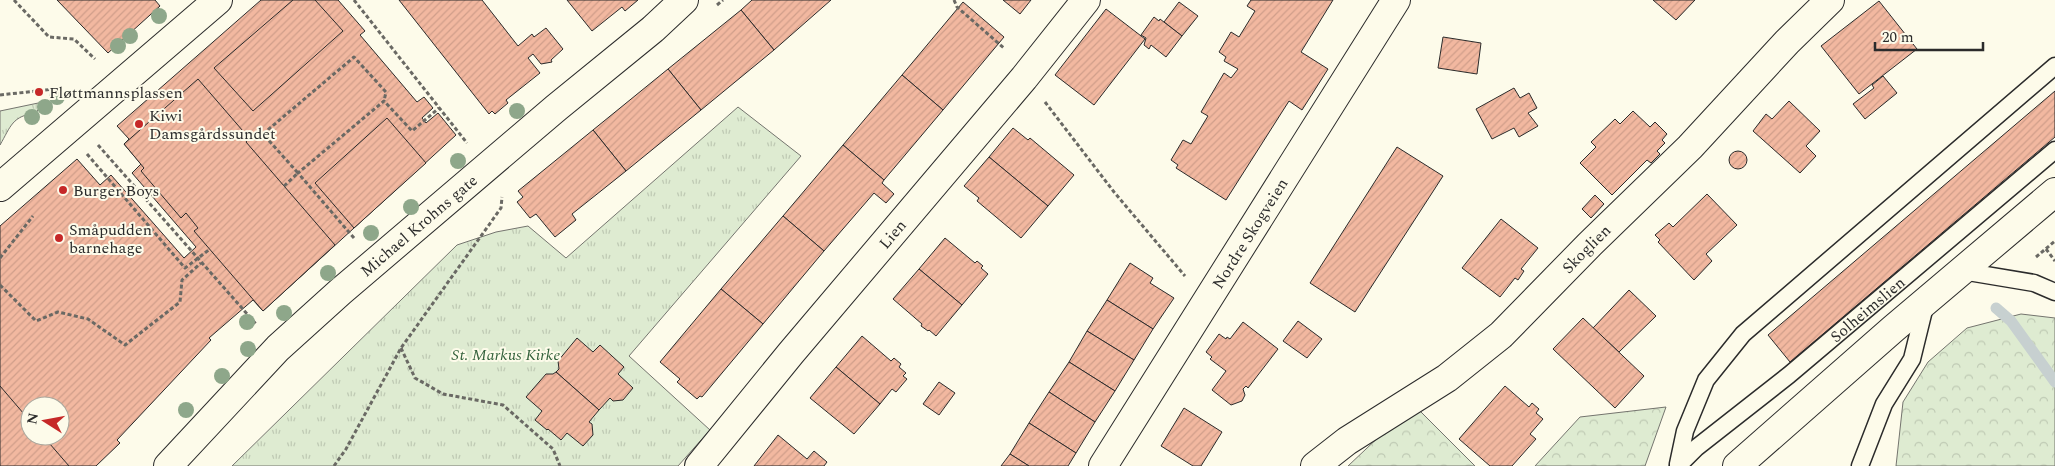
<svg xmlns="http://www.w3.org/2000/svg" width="2055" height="466" font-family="Spectral,serif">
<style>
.grass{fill:url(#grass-tufts);stroke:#74746e}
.forest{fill:url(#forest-crowns);stroke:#74746e}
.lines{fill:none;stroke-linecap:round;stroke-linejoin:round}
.stream{stroke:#c7d0d0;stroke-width:11}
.building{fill:url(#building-hatch);stroke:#2b2b2b;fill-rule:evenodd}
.lane-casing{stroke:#2b2b2b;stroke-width:19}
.street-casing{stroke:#2b2b2b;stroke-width:30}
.secondary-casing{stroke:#2b2b2b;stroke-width:30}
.primary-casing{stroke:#2b2b2b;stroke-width:30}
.path{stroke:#6a6964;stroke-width:3;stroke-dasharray:4 2.5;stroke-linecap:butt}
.lane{stroke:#fdfbea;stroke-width:16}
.street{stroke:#fdfbea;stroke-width:28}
.secondary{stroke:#fdfbea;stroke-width:28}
.primary{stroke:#fdfbea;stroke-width:28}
.tree{fill:#8ea78a}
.poi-dot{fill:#c62828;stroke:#fdfbea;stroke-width:2}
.labels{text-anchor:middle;stroke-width:4;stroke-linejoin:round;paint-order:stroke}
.poi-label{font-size:16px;fill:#2b2b2b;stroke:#fdfbea;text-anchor:start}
.street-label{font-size:16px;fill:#2b2b2b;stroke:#fdfbea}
.park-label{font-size:16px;font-style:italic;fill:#34623c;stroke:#fdfbea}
</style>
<defs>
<pattern id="grass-tufts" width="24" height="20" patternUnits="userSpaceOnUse" patternTransform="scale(1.25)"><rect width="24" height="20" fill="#deebd1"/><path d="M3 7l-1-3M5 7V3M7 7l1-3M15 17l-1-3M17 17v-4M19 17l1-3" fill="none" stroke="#bfcab4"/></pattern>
<pattern id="forest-crowns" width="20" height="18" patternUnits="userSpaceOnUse" patternTransform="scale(1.25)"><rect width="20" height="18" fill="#deebd1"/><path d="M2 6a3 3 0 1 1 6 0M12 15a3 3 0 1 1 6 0" fill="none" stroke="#bfcab4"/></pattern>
<pattern id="building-hatch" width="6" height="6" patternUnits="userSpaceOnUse" patternTransform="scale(1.25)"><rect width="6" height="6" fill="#f2b8a0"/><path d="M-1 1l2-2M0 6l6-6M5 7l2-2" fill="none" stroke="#d09e8a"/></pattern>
</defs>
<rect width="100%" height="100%" fill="#fdfbea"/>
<!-- grass -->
<g class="grass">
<path d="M43,102L36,113C12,116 11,126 0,145V111Z"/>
<polygon points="738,107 801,156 629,356 710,430 678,466 232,466 457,245 496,232 528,226 566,258"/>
</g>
<!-- forest -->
<g class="forest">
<polygon points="2021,314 2055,318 2055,466 1896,466 1903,402 1928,362 1967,328"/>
<polygon points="1666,407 1645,466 1535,466 1580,417"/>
<polygon points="1419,410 1475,466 1348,466 1384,432"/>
</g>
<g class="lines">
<!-- stream -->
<polyline class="stream" points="1996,308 2011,321 2055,382"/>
</g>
<!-- building -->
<g class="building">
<polygon points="57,0 155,0 160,6 108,53"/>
<path d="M261,0H338L365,31L360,35L417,102L424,97L433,108L422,118L426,123L438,113L456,135L263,311L253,300L209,338L211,340L117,440L120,443L96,466H0V226L77,159L100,185L111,175L184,258L196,247L132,173L141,164L124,144L129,139L117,126ZM30,406H60V436H30Z"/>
<polygon points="293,0 315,0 343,31 253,111 214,68"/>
<polygon points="399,0 482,0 518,46 532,34 534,37 546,28 563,49 551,60 552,62 541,64 533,54 528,58 540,73 506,100 508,103 495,114 492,111 489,114"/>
<polygon points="567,0 638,0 625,11 622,7 592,31"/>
<polygon points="752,0 831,0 774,50 741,10"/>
<polygon points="1003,0 1031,0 1020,14"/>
<polygon points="1251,0 1333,0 1301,52 1328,69 1302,110 1289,101 1226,200 1176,168 1178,165 1171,160 1183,140 1191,144 1208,116 1201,112 1224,73 1231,78 1238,69 1224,61 1226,57 1219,52 1231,32 1239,37 1255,11 1247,6"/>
<polygon points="1653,0 1695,0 1676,20"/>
<polygon points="1879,1 1917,49 1859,94 1821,46"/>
<polygon points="963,2 1004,37 943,110 902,75"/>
<polygon points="1179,2 1198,16 1182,36 1164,22"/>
<polygon points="1106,9 1145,39 1094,105 1055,75"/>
<polygon points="741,10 774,50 701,110 668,69"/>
<polygon points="1154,17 1159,21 1160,19 1182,36 1166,57 1151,45 1149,49 1144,45 1146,38 1141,35"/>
<polygon points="1443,37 1481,43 1477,74 1438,68"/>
<polygon points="668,69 701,110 626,171 593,130"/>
<polygon points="902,75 943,110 884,180 843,145"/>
<polygon points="1883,76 1897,93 1865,119 1853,104 1874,88 1872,85"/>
<polygon points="198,79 249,138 246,142 335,245 263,311 194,231 198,228 186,213 181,218 141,171 144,168 124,144"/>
<polygon points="1514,88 1520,98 1529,93 1537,108 1528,113 1538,126 1519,137 1514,128 1492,139 1476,109"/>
<polygon points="2055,91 2055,137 1790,362 1768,335"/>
<polygon points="1789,101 1820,131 1806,146 1816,156 1800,173 1753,131 1766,114 1772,119"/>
<polygon points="1633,111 1650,127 1655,122 1667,134 1662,140 1665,143 1657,151 1660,154 1651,163 1647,160 1612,195 1580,163 1596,147 1591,142 1615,119 1620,124"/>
<polygon points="387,118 426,163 354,228 315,183"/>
<polygon points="1013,128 1028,140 1030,138 1074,175 1048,206 989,157"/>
<polygon points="593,130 626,171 572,214 576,220 555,237 536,214 530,218 517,202 523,197 518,191"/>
<polygon points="843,145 884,180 882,183 894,194 886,203 874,193 824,251 783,216"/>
<polygon points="1397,147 1443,176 1355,312 1310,283"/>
<circle cx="1738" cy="160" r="9"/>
<polygon points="989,157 1048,206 1021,238 977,201 979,198 964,186"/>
<polygon points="1707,194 1737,225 1706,254 1712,261 1694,280 1658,242 1660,240 1655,235 1669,223 1673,227"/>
<polygon points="1595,195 1604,204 1591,218 1582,209"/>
<polygon points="783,216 824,251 763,324 721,289"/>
<polygon points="1501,219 1538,248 1521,269 1524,271 1518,280 1515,278 1500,297 1462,268"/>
<polygon points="945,238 975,263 977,261 983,266 981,268 988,274 962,305 919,269"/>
<polygon points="1130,263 1153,278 1150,283 1174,298 1153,329 1107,300"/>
<polygon points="919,269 962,305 936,336 929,330 928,331 921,326 922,324 893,299"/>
<polygon points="721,289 763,324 702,397 700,396 697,399 677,382 680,379 660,362"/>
<polygon points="1629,290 1656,316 1619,352 1593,328"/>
<polygon points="1107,300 1153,329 1134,360 1087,331"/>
<polygon points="1583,318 1644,376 1615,408 1553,349"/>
<polygon points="1298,321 1322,339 1307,358 1283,341"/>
<polygon points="1243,322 1278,349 1248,388 1246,386 1243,389 1245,395 1242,401 1231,405 1212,390 1226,371 1210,359 1212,357 1206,352 1219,334 1226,339 1227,337 1230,339"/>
<polygon points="1087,331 1134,360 1115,391 1069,362"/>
<polygon points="862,336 891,361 894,358 901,364 899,367 906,373 903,376 907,379 896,392 892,389 880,404 836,367"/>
<polygon points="577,338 593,352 600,345 624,367 618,374 633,388 623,400 613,401 610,398 599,410 556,372 559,369 558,361"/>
<polygon points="1069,362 1115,391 1095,422 1049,392"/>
<polygon points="836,367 880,404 854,434 810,398"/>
<polygon points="556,372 599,410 589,422 592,424 593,435 583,446 567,433 561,440 548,429 547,430 535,420 542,411 526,397 546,374 553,374"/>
<polygon points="939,382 955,393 939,415 923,404"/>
<polygon points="0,386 30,421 30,436 43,436 69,466 0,466"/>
<polygon points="1505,386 1529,407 1532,403 1539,409 1536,413 1543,419 1530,434 1536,439 1512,466 1490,466 1459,439"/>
<polygon points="1049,392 1095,422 1076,453 1029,423"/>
<polygon points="1184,408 1222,432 1201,466 1193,466 1161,446"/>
<polygon points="1029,423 1076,453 1068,466 1029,466 1010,454"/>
<polygon points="778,435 807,459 814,451 827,462 824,466 754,466"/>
<polygon points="1010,454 1029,466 1001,466"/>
</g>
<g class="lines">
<!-- lane casing -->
<g class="lane-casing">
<g id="lane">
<polyline points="1962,271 2034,283 2055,292"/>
<polyline points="1678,464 1685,431 1706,380 1743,334 2055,66"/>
<path id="s1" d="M1678,466L1696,448L1789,375L2055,150"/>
<polyline points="1860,466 1884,404 1912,359 1926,302"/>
</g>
</g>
<!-- street casing -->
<g class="street-casing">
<g id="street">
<polyline points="0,187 218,0"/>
<path id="s2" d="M699,466L791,353L1024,78L1086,0"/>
<path id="s3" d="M1103,466L1396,0"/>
<path id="s4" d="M1315,466L1347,441L1447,378L1501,335L1590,244L1690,147L1787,42L1830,0"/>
</g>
</g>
<!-- secondary casing -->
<g class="secondary-casing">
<polyline id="secondary" points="1737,466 1893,329 2055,192"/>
</g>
<!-- primary casing -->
<g class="primary-casing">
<g id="primary">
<path id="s5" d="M168,466L278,348L340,292L556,108L653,29L684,0"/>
</g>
</g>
<!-- path -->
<g class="path">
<polyline points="14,0 49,37 74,39 95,59"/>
<polyline points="354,0 467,143"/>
<polyline points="954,0 957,7 1005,49"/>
<polyline points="717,5 723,0"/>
<polyline points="0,95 64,88"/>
<polyline points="1045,102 1114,192 1185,276"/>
<polyline points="98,145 256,324"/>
<polyline points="87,154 185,268 210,249"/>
<polyline points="284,186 298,173 263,134 354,57 386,92 384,101"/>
<polyline points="354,238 298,173 384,101 412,131 439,108"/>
<polyline points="2046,249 2055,261"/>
<polyline points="2036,257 2055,241"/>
<polyline points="0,258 33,216"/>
<polyline points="0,285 36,321 58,312 88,319 125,345 180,302 182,280 201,263"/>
<polyline points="401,348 415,378 443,394 503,405 553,449 560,466"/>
<polyline points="334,466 346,449 401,348 501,208 502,197"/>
</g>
<!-- lane -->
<use href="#lane" class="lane"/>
<!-- street -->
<use href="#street" class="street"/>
<!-- secondary -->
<use href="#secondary" class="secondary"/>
<!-- primary -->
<use href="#primary" class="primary"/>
</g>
<!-- trees -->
<g class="tree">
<circle cx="159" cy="16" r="8"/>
<circle cx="130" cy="36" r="8"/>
<circle cx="118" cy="46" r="8"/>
<circle cx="57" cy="97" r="8"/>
<circle cx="45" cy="107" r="8"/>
<circle cx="517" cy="111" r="8"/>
<circle cx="32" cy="117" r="8"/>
<circle cx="458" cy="161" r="8"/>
<circle cx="411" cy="207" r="8"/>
<circle cx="371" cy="233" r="8"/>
<circle cx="328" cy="273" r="8"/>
<circle cx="284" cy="313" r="8"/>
<circle cx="247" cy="322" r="8"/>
<circle cx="248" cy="349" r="8"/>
<circle cx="222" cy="376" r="8"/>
<circle cx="186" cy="410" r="8"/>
</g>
<!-- markers -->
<g class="poi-dot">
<circle cx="39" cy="92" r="5"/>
<circle cx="139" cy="124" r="5"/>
<circle cx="63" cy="190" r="5"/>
<circle cx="59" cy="238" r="5"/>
</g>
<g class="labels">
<!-- poi labels -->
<g class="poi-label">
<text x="49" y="98">Fløttmannsplassen</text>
<text x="149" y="121">Kiwi<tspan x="149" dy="18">Damsgårdssundet</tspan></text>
<text x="73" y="196">Burger Boys</text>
<text x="69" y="235">Småpudden<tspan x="69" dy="18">barnehage</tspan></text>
</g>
<!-- street labels -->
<g class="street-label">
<text dy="6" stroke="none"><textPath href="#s5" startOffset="348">Michael Krohns gate</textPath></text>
<text dy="6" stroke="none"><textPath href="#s2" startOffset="302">Lien</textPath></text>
<text dy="6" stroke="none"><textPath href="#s3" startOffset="275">Nordre Skogveien</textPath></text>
<text dy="6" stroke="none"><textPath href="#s4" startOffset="349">Skoglien</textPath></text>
<text dy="6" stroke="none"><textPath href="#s1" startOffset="246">Solheimslien</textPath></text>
</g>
<!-- park labels -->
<g class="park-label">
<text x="506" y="360">St. Markus Kirke</text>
</g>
</g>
<!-- north arrow -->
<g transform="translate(45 421) rotate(281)"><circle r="24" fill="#fdfbea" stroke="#a9a89e"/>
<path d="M0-4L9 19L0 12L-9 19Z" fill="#c62828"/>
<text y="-8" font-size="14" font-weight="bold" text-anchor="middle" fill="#2b2b2b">N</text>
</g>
<!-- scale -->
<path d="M1875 42v8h108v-8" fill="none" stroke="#2b2b2b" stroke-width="2.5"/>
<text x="1882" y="42" font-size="15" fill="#2b2b2b" stroke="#fdfbea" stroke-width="4" paint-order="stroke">20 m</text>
</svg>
